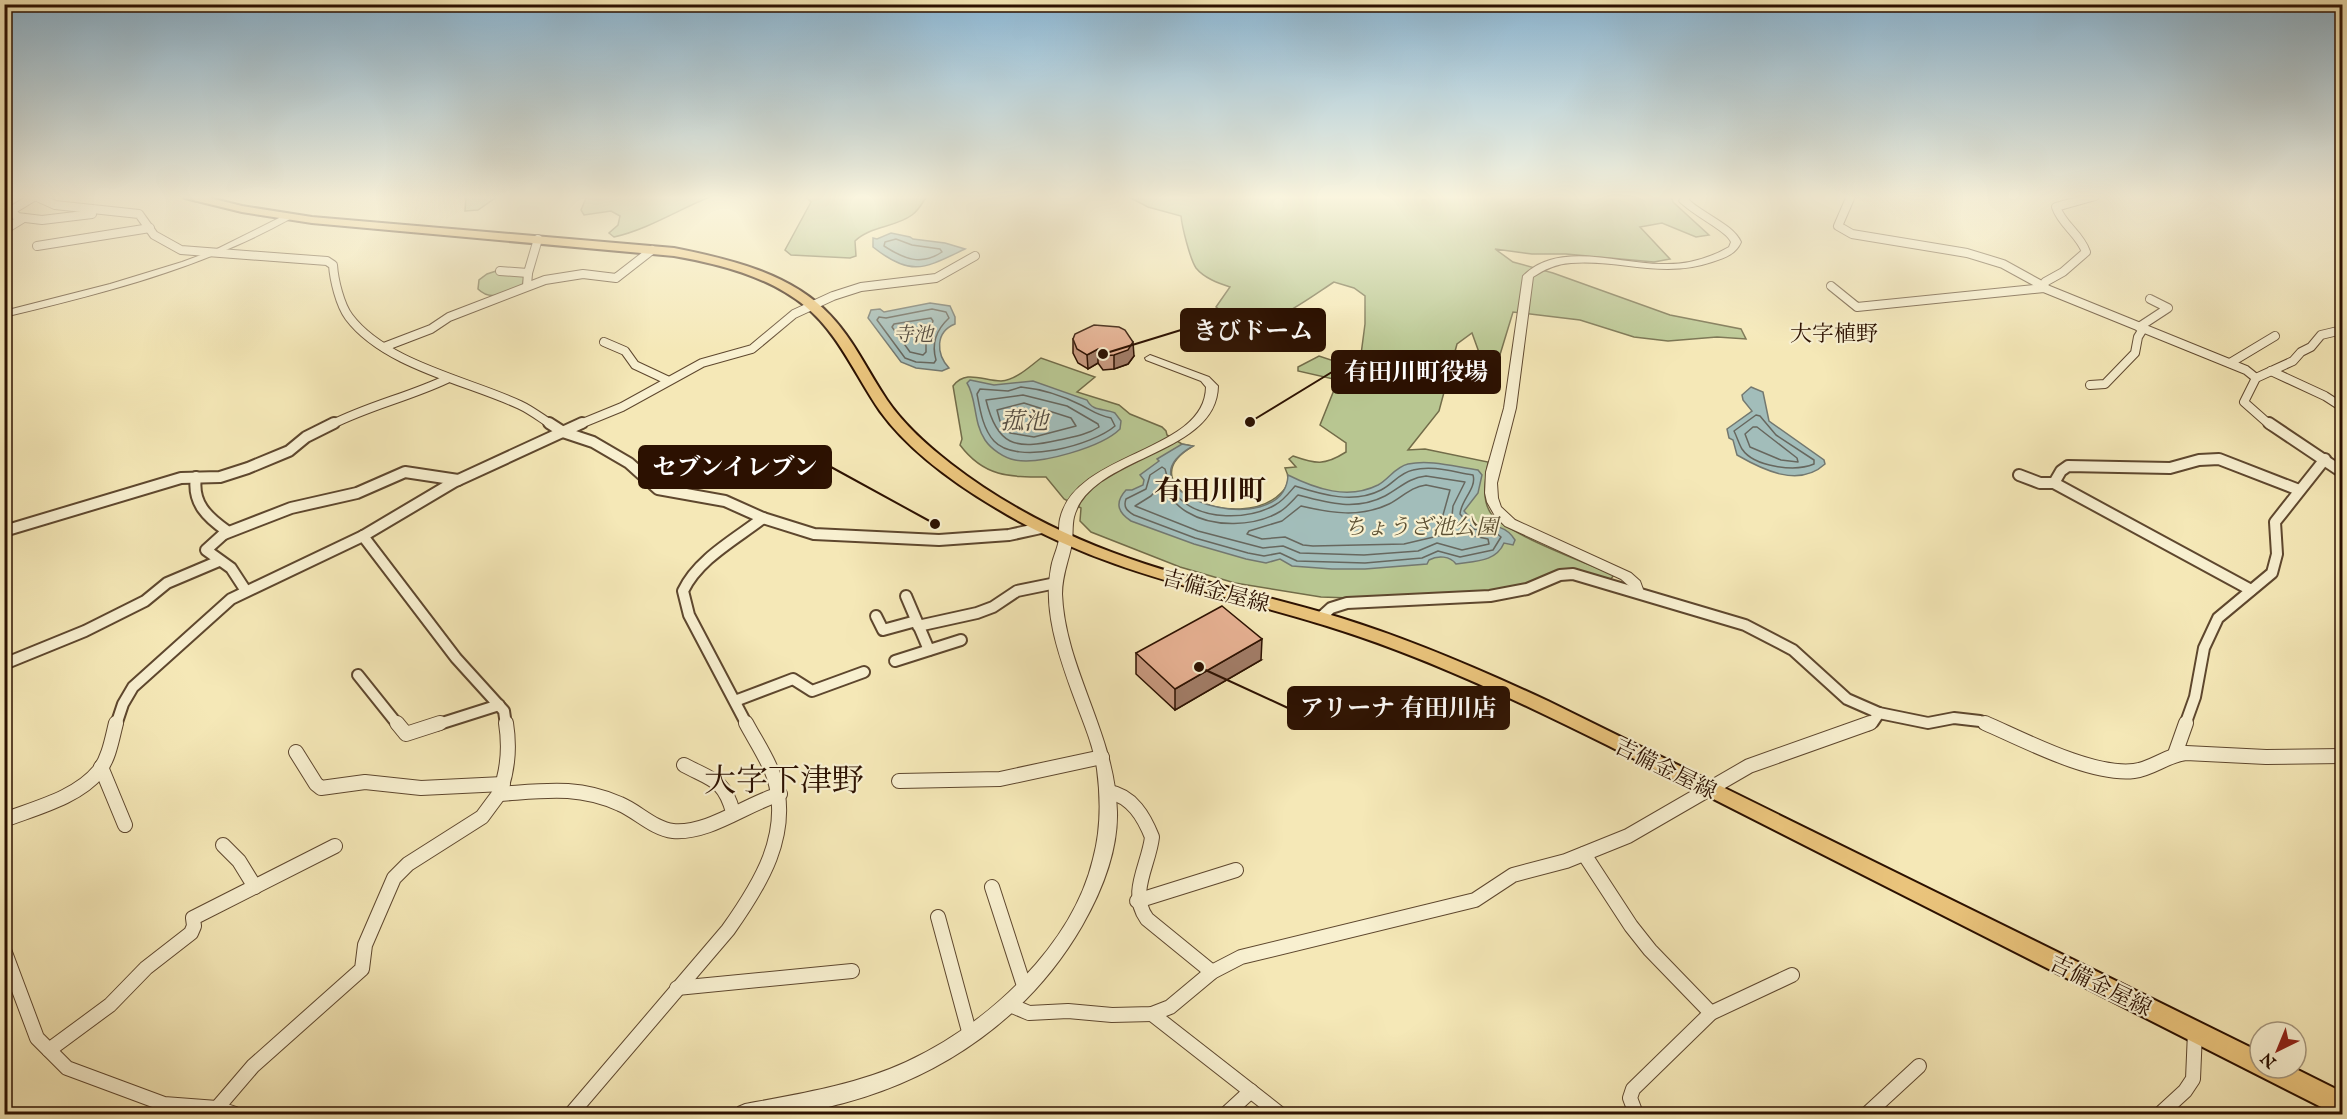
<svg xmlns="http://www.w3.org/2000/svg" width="2347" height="1119" font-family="'IM FELL English','Noto Serif JP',serif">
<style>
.green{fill:#b8c691;stroke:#726c49;stroke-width:1.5}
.water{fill:#a2bdba;stroke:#737870;stroke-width:1.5}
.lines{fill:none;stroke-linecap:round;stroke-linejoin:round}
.shore{stroke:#67675e;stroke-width:1.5}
.minor-far2-casing{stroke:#5e472e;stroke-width:10}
.minor-far1-casing{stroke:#5e472e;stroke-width:14}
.minor-casing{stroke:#5e472e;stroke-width:16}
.tertiary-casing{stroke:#5e472e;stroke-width:2}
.primary-casing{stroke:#2c1101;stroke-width:4}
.minor-far2{stroke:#f8f0d0;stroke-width:8}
.minor-far1{stroke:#f8f0d0;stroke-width:10}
.minor{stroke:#f8f0d0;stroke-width:14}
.tertiary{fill:#f8f0d0;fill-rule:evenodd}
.primary{fill:#eac47c;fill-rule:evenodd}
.wall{fill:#c8997f;stroke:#2c1101;stroke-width:1.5}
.shaded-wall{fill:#a27d68;stroke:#2c1101;stroke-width:1.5}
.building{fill:#e8b294;stroke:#2c1101;stroke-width:1.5}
.labels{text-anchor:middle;stroke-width:4.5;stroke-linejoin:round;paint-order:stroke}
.far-water-label{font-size:20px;font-style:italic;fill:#554d42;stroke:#f8f0d0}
.far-quarter-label{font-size:22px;fill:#2c1101;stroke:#f8f0d0}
.park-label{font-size:22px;font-style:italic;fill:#5d5033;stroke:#f8f0d0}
.street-label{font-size:22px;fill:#2c1101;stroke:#f8f0d0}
.water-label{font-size:24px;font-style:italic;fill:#554d42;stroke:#f8f0d0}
.district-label{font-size:28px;font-weight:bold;fill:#2c1101;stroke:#f8f0d0}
.near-quarter-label{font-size:32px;fill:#2c1101;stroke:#f8f0d0}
.leader{fill:none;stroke:#2c1101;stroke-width:2}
.callout-dot{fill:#2c1101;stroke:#f8f0d0;stroke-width:2}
.callout{fill:#2c1101;stroke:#2c1101;stroke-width:2}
.callout-label{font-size:24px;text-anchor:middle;font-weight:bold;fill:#fff}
</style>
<rect width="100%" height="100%" fill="#f5e8b7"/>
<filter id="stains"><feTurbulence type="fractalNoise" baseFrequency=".00333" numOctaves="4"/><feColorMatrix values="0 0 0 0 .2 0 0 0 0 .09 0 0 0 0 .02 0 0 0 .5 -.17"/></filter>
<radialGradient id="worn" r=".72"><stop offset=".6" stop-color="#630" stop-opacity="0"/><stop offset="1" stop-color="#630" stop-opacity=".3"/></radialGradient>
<!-- green -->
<g class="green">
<polygon points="466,196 498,196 478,210 465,211"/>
<path d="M587,196H712C679,209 649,229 614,237L609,233L618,225L620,216L611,211L584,215L581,210Z"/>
<path d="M799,196H927C923,202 918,211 912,215C894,228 870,226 855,241L856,256L850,258L791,255L785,250L811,202L805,196Z"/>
<path d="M1127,196H1671L1673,202L1709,235L1696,237L1662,223L1640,227L1670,259L1654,262L1566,254H1532L1495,249L1513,262L1553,273L1670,315L1741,329L1746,339L1717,337L1668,341L1634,337L1580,320L1513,312L1499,358L1489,380L1472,333L1457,344L1439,411L1408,450L1425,449L1488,462C1486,479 1481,497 1490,512C1501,532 1589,564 1614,575L1610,580L1580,571L1486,593L1350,598L1321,597L1235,583L1180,567L1091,532L1080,521L1081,508L1064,499L1046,477C1009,477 984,477 960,445L962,439L953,386C966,369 983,381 1001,381C1016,380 1029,367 1041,358L1095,377L1077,392L1119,405L1130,414L1162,427L1166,431L1167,435L1182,444L1193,446C1124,486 1240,535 1281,493C1289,485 1290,478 1285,468L1296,467L1289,459L1293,456C1316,464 1324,466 1346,452V443L1320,425L1338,380L1298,371V367L1319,356L1346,365L1360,362L1365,324V296L1354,288L1334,282C1320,291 1290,313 1276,317C1259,321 1229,319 1216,307L1230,287C1218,283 1204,278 1196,268C1190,259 1182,227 1181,216L1148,207Z"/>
<path d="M499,270L525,272L523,285C508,291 492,303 478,289L479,280L487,274Z"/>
</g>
<!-- water -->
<g class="water">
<path d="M891,233L910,237L913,239L945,243L965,249C925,268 912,278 873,247V238L877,239Z"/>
<path d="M930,303L950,306L955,317V324C935,332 936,354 949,368L942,371L916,368L901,362L868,318L871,310L880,309L884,312Z"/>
<path d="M970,380L994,385L1033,381L1087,400C1093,412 1104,408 1115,413L1121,421L1120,429C1102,447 1040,465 1015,460C1004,458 991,449 985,440C973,422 977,399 967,383Z"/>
<path d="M1751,387L1763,392L1769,421L1824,460L1825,464C1799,488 1763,470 1737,455L1733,440L1729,438L1727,429L1752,411L1743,400L1742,395Z"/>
<path d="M1182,444L1193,446C1110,494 1285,545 1288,475C1316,489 1348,500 1378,485C1389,479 1395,467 1408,464C1430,459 1456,467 1478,470L1482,475L1478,493L1464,511L1476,524C1491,525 1506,525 1515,540L1513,545L1504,543C1496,562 1475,561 1456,564C1450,556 1438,555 1429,560L1427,564L1365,569H1332L1292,566L1280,559L1266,563L1246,559L1194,544L1131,521C1117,512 1115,502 1126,490H1132L1143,485L1144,480L1140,475L1159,461L1157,459Z"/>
</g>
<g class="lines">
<!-- shore -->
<g class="shore">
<path d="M896,239L912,245L940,249L942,252C921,266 904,259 884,246L885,242Z"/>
<path d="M932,309L946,312L949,318C936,330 931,343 936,360L934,363L916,362L905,358L877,320L879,317L886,318Z"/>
<polygon points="931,318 933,321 926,341 926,352 923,355 910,352 892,327 894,324"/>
<path d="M1021,387C1041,389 1063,396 1081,405C1093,411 1096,415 1111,418L1115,426C1093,445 1017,466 994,441C983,429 980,410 977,394L980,389L1008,391Z"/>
<path d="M1023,395L1067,406L1098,424L1099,427C1087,435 1072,437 1059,440C1015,450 997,446 986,400Z"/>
<polygon points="1024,403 1071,418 1076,426 1034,437 1010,433 1000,421 997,410"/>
<path d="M1756,415L1760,416L1776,435L1814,460V464C1795,472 1754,467 1742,449C1739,444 1737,437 1734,431Z"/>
<polygon points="1753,427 1757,427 1797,458 1798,462 1781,460 1750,447 1745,434"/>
<path d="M1162,467L1165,469C1168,480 1171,490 1179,498C1203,521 1248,520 1275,505C1283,501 1289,493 1295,486C1323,495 1354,504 1381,490C1393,484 1399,473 1413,470C1433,465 1453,472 1473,475C1477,488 1461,500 1460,514L1473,529L1495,532L1501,537L1493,550L1460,557L1438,551L1422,558L1365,563L1297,561L1280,553L1264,556L1248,553L1195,538L1134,515C1127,511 1123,507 1126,499L1146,489L1150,475Z"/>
<path d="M1426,476L1465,482L1453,506L1452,516L1469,535L1488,539L1489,544L1462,550L1437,543L1418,551L1364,555L1300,553L1283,546L1263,548L1198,531L1135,506L1151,496L1160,486C1168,495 1176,506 1187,512C1213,528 1255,527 1281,511C1287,507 1293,500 1298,495C1328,503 1356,511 1385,496C1400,488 1408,478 1426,476Z"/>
<path d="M1426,485L1450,490L1443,515L1452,531L1451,535L1438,536L1404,544L1313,546L1303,545L1285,537L1262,539L1247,534L1249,531L1282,521L1301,506C1331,513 1360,518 1389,504C1403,497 1410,487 1426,485Z"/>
</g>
<!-- minor-far2 casing -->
<g class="minor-far2-casing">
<g id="minor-far2">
<path d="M35,196L55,205L139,214L154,235L181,250L327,261L333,265C334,280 340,305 349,317C385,365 469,381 520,405C531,410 541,418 552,425"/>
<polyline points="1851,196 1838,226 1852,234 1967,253 2003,264 2043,286"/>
<polyline points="13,212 17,217 42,220 92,214"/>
<polyline points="4,215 35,196"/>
<polyline points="4,230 22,219"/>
<polyline points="37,246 150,228"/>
<polyline points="500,271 528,273"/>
<polyline points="527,286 528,273 538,239"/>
<polyline points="1831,286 1857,307 2044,288 2246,370 2256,378"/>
<path d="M2044,288L2045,282L2063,272L2086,252C2080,234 2062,225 2056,207L2095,196"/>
<polyline points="2139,327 2168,308 2150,299"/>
<polyline points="604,342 625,351 635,365 667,380"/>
<polyline points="384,347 431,329 449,317 545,280 583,274 616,278 652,250"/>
<polyline points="2230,363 2275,336"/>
<polyline points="2271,371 2325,396 2342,407"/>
<polyline points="2090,385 2105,384 2135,353 2138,337 2143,329"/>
<path d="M331,425C368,406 409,397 447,379"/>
<polyline points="578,425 622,407 702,363 752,349 794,314 833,296 861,287 936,278 975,256"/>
<polyline points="2270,425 2244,402 2256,378 2293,361 2301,352 2311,347 2321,335 2342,330"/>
</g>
</g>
<!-- minor-far1 casing -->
<g class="minor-far1-casing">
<g id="minor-far1">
<polyline points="549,423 563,432 593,442 629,463 658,489 725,501 763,518 814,534 939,540 1009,535 1041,528"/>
<polyline points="2269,423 2342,472"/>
<polyline points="2019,475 2040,483 2054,483 2251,590"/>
<path d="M196,477C192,503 207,517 227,531L206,550L231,568L246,591"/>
<polyline points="2054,483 2061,471 2068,466 2170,468 2199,460 2219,459 2299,490"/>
<polyline points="4,531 181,478 220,477 248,468 289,451 306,437 334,423"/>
<polyline points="224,534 291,508 357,493 405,472 458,480"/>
<polyline points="363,536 456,658 504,711 506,725"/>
<polyline points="906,596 929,650"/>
<polyline points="876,616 883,630 916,621"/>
<polyline points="1320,618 1331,608 1347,603 1490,596 1527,589 1560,575 1573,574 1745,625 1793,650 1847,699 1879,713 1928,723 1954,718 1980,721 1989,725"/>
<polyline points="918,626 977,613 993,607 1017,591 1056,583"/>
<polyline points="895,661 961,640"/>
<polyline points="4,664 85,631 145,601 167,583 219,561"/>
<polyline points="358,675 398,725"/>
<polyline points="735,701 793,679 812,691 864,672"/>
<polyline points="116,725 123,704 133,687 231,599 363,536 454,482 582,423"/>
<polyline points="436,725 499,705"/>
<path d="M747,725L689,615L683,591C698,559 736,539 763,518"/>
<polyline points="1867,725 1873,722 1879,713"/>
<polyline points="2185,725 2195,697 2204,648 2218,618 2272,573 2277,554 2275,522 2325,459"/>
</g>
</g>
<!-- minor casing -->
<g class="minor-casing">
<g id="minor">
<polyline points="397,723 406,734 440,723"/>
<path d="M506,723C510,748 508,771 499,794C544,791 577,785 620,804C637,811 654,829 673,831C709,834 746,804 780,794"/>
<path d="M1985,723C2024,740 2092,776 2134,771C2152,769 2167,755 2186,753L2266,757L2342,756"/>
<polyline points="296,752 316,784 321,788 365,782 421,788 503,784"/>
<polyline points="2175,754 2186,723"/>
<path d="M684,765C712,780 724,779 733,812"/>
<polyline points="101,767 125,825"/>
<polyline points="899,781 1000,779 1102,757"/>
<path d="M1109,792C1132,796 1144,817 1152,837C1149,865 1128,893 1147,919L1212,972"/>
<path d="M4,820C35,808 77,798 99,771C109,758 112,739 116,723"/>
<polyline points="223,845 239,861 255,887"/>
<polyline points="1584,854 1631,926 1650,950 1711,1013"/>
<polyline points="992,887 1025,989"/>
<polyline points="1137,901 1236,870"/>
<polyline points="938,917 970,1035"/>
<polyline points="4,950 37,1038 67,1068 164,1104 217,1108 235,1114"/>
<polyline points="677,988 852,971"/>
<polyline points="1010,1005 1029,1013 1068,1011 1112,1015 1152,1014 1170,1007 1212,972 1241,957 1475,900 1513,875 1566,861 1628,836 1749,766 1870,723"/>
<polyline points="1152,1014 1280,1114"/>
<polyline points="49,1050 110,1005 146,968 191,933 194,926 193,918 335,846"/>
<polyline points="217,1108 253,1066 362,969 365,945 394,878 408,864 482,817 499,794"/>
<path d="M571,1114L728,930C760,885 792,834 774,777C768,759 755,740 746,723"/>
<polyline points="1226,1114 1251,1091"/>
<polyline points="1636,1114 1630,1098 1633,1089 1711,1013 1792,975"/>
<polyline points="1867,1114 1919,1066"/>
<polyline points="2160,1114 2185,1091 2193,1079 2195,1032"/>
</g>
</g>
<!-- tertiary casing -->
<g class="tertiary-casing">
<g id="tertiary">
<path d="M1682,196H1690L1689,200C1704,214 1734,225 1741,242C1736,254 1725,258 1712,262C1662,279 1620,259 1571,263C1556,264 1545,269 1533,277L1516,408L1497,483L1498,498L1501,507L1515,520L1631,573L1640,581L1644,592L1637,597L1632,595L1629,586L1621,579L1505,526L1495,516L1487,502L1485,493L1486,472L1504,408L1523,276C1558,240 1619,264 1662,264C1686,265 1708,259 1729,247L1731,242C1727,231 1692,215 1679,201Z"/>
<polygon points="2329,196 2342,196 2342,201 2330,198"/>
<path d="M287,214L290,215V219C200,269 104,293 4,317V311L110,284L182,262L217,249Z"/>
<path d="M1150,355L1209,377L1218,386C1217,456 1090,455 1074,517C1072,525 1073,535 1072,543C1069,560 1062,575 1062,594C1065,669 1115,733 1117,812C1118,851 1101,893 1082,926C1030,1016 944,1076 844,1103C827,1107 810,1113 793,1114C774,1116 754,1114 735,1114L738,1107L745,1104C799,1094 856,1085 906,1062C986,1025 1072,947 1093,859C1101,830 1101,799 1097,769C1093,743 1081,717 1072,692C1058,653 1043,610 1051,568C1052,560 1056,552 1058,544C1060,537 1058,528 1060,519C1075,451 1205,453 1206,387L1201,381L1146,360L1145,358Z"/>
</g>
</g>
<!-- primary casing -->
<g class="primary-casing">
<path id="primary" d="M184,196H202L242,206L312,217L674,248C729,259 791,273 830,315C854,340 868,372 887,400C904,425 928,446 951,464C1009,509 1075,541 1145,564C1209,585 1276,598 1341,618C1412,640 1481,670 1548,701L2260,1052V1068H2294L2342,1092V1114L2333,1113L1607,745C1516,700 1424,656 1327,626C1211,590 1102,573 996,508C954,483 909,451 880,411C855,375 839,334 805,306C768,276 719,264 674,256L312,223L242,212L185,198Z"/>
</g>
<!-- minor-far2 -->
<use href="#minor-far2" class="minor-far2"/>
<!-- minor-far1 -->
<use href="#minor-far1" class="minor-far1"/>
<!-- minor -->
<use href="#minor" class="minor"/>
<!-- tertiary -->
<use href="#tertiary" class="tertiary"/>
<!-- primary -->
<use href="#primary" class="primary"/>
</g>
<!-- wall -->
<g class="wall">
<polygon points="1073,339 1134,356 1128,364 1114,369 1103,370 1098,363 1088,369 1078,363 1073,353"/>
<polygon points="1136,653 1261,660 1175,710 1136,674"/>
</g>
<!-- shaded-wall -->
<g class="shaded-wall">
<polygon points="1133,342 1134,356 1128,364 1114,369 1114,355"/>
<polygon points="1098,349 1098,363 1088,369 1087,355"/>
<polygon points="1262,639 1261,660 1175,710 1175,689"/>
</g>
<!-- building -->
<g class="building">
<polygon points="1094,325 1119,327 1125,330 1133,342 1128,350 1114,355 1103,356 1098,349 1087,355 1077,349 1073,339 1075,334"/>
<polygon points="1222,606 1262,639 1175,689 1136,653"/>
</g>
<!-- sky -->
<linearGradient id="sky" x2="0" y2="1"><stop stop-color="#8cb8d6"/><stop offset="0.56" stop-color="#faf5df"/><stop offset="1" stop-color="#faf5df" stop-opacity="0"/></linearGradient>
<rect width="2347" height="352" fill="url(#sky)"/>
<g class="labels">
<!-- far-water labels -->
<g class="far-water-label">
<text x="913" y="341">寺池</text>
</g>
<!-- far-quarter labels -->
<g class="far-quarter-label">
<text x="1834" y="341">大字植野</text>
</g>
<!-- park labels -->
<g class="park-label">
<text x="1421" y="534">ちょうざ池公園</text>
</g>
<!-- street labels -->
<g class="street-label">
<text transform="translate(1216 590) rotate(15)" y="8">吉備金屋線</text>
<text transform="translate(1666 768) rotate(26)" y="8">吉備金屋線</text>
<text transform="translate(2101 985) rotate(26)" y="8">吉備金屋線</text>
</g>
<!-- water labels -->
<g class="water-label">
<text x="1024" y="429">菰池</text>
</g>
<!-- district labels -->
<g class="district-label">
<text x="1210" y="500">有田川町</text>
</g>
<!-- near-quarter labels -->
<g class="near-quarter-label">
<text x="784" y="791">大字下津野</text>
</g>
</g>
<!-- callouts -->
<path class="leader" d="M1103 354L1181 330M1250 422L1332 372M935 524L831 467M1199 667L1288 708"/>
<g class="callout-dot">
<circle cx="1103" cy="354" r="6"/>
<circle cx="1250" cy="422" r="6"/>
<circle cx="935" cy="524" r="6"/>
<circle cx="1199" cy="667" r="6"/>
</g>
<g class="callout">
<rect x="1181" y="309" width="144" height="42" rx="6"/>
<rect x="1332" y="351" width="168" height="42" rx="6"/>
<rect x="639" y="446" width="192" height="42" rx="6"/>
<rect x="1288" y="687" width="221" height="42" rx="6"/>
</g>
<g class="callout-label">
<text x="1253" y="339">きびドーム</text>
<text x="1416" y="380">有田川町役場</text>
<text x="735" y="475">セブンイレブン</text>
<text x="1398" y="716">アリーナ 有田川店</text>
</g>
<!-- margin -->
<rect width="2347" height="1119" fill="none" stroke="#f5e8b7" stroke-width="24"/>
<rect x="6" y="6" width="2335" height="1107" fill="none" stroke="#2c1101" stroke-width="3"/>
<rect x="12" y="12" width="2323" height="1095" fill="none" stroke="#2c1101" stroke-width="1.5"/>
<!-- north arrow -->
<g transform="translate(2278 1050) rotate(223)"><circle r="28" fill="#f8f0d0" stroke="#a6977d" stroke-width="1.5"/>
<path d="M0-4.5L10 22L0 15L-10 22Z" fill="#8f2418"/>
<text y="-9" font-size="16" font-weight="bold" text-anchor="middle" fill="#2c1101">N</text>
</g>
<rect width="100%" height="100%" filter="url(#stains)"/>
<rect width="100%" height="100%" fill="url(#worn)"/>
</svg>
